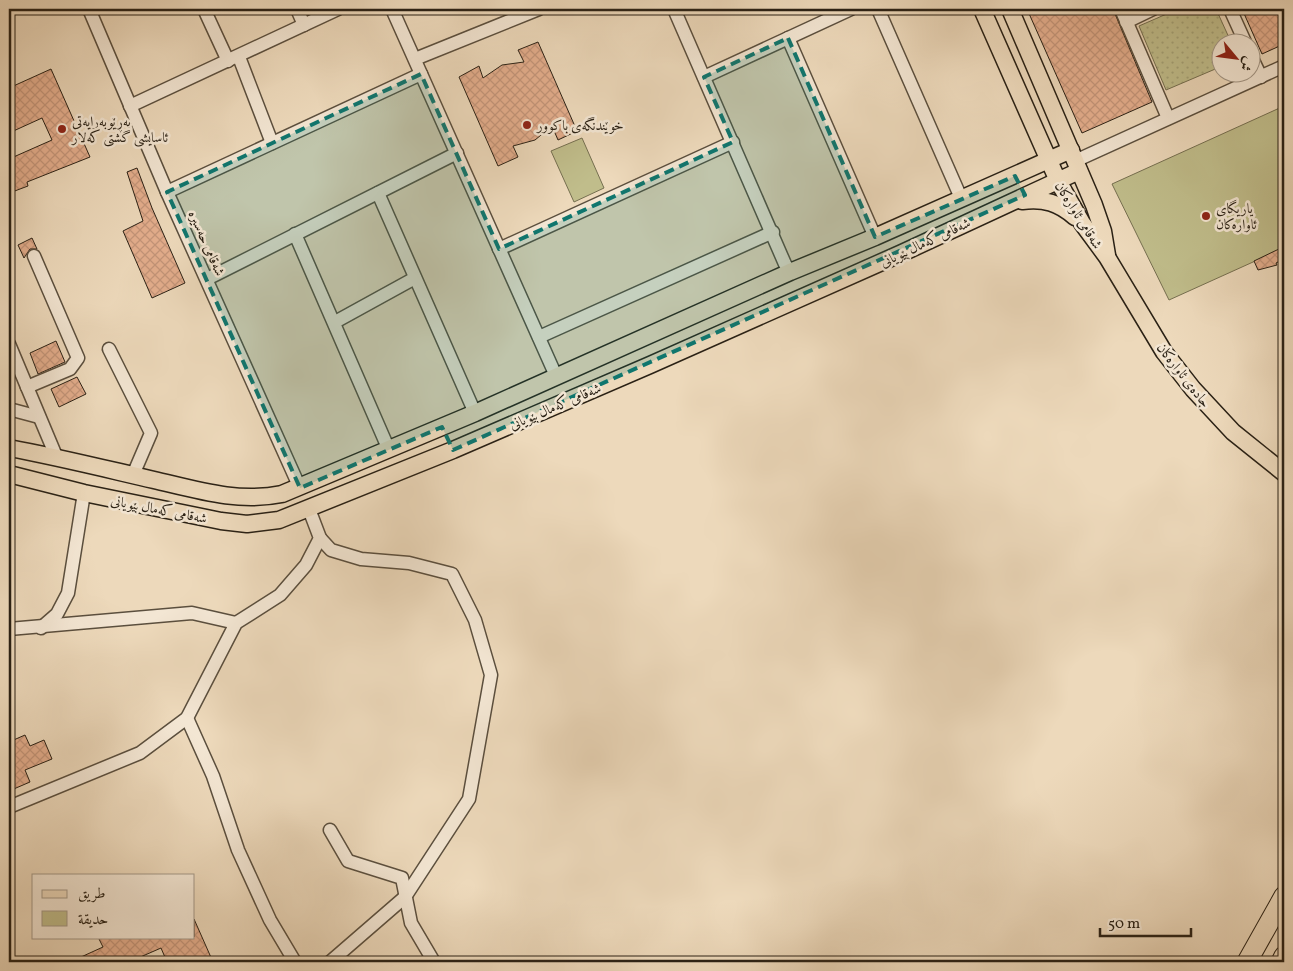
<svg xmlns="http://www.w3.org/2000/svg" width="1293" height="971" font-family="Vollkorn,Amiri,serif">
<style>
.park{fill:#c0bd8b;stroke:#756f50}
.garden{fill:url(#garden-dots);stroke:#756f50}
.building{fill:url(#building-cross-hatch);stroke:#2a2115}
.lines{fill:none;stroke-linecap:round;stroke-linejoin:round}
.minor-casing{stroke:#5b4f3e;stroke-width:15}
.major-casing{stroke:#2a2115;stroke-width:19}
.highway-casing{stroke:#2a2115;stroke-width:21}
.minor{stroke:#f3e6d3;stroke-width:12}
.major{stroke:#edd9bb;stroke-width:16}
.highway{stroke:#edd9bb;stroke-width:19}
.marked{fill:#0f766e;fill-opacity:0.2;stroke:#0f766e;stroke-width:4;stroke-dasharray:10 6;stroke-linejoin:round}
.poi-dot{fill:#8f2418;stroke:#f3e6d3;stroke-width:2}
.labels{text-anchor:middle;stroke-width:5;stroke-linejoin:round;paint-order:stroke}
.poi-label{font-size:14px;fill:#2a2115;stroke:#f3e6d3;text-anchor:start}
.street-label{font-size:14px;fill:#2a2115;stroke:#f3e6d3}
</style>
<defs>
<pattern id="garden-dots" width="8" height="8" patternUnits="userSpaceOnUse" patternTransform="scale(1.25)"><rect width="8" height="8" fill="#c0bd8b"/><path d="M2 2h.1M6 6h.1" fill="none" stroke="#a5a277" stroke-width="1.8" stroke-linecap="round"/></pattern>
<pattern id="building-cross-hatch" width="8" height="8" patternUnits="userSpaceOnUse" patternTransform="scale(1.25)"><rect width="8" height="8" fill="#e4ae8d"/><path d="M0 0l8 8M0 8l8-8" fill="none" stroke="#c49579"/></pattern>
</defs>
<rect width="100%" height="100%" fill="#edd9bb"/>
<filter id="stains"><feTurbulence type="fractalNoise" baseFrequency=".004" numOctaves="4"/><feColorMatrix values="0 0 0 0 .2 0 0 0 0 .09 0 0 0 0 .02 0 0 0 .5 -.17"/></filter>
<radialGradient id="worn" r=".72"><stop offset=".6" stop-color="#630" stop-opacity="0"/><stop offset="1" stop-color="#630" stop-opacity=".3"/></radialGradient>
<!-- park -->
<g class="park">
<polygon points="1284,106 1284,248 1169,300 1112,184"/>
<polygon points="582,138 604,188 574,202 551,151"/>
</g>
<!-- garden -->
<polygon class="garden" points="1178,9 1216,9 1231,42 1220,42 1220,67 1166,90 1139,26"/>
<!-- building -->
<g class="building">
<polygon points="1027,9 1113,9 1152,102 1082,133"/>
<polygon points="1242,9 1284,9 1284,44 1262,54"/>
<polygon points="538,42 577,131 558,140 552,126 535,140 513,146 518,157 498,166 459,77 479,66 483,78 502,65 524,62 518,50"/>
<polygon points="51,69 90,157 27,182 28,186 12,192 9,184 9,159 52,140 42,118 9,133 9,88"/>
<polygon points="137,168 152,208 185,283 152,298 123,231 143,221 127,172"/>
<polygon points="32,238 37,249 30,249 24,258 18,245"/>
<polygon points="1281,248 1284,259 1276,263 1277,265 1258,270 1254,261"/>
<polygon points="56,341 65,362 38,374 30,353"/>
<polygon points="77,377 86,394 59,407 51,389"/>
<polygon points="25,735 30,746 44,740 52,759 25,770 30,782 9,791 9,742"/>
<polygon points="194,919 213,962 167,962 161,948 129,962 70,962 103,947 98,937 194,937"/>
</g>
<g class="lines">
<!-- minor casing -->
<g class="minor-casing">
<g id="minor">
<polyline points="89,9 167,192 300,488"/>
<polyline points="204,9 228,61"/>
<polyline points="297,9 304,25"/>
<polyline points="392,9 556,376"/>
<polyline points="674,9 785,264 790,272"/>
<polyline points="878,9 961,198"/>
<polyline points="1121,9 1168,118"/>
<polyline points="1230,9 1245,42"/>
<polyline points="1126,22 1153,9"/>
<polyline points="788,38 875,237"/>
<polyline points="1250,54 1261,77"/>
<polyline points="239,57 272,143"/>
<polyline points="415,59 539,9"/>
<polyline points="704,77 851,9"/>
<polyline points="130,106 338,9"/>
<polyline points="1075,161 1284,66"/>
<polyline points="167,192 421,74"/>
<polyline points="378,193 475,413"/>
<polyline points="295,234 389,450"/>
<polyline points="499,249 733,142"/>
<polyline points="207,279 457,153"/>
<polyline points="335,322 415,278"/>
<polyline points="539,337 773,232"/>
<polyline points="9,344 56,456"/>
<polyline points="109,349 151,433 133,475"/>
<polyline points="27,387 70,369 78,358 34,256"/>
<polyline points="9,409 39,417"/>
<polyline points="320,538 331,550 361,559 409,563 452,574 475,620 491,675 469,799 405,897 330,962"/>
<polyline points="41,628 57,614 68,593 84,493"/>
<polyline points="9,629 192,613 236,623"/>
<polyline points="187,718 213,776 238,850 270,920 295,962"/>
<polyline points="9,807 140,753 187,718 236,623 280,595 306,565 320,538 309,509"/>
<polyline points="330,830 348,861 402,878 411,923 434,962"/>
</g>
</g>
<!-- major casing -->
<g class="major-casing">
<g id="major">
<polyline points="982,9 1058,181 1082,223 1107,257 1164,352 1193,389 1233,432 1284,473"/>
<polyline points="1010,9 1094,205 1103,231 1107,255"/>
<path d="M1022,201C1044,198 1059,203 1075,217"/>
<path d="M9,448C58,457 106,469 154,480C197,490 238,503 282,494L475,413L790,272L875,237L1071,150"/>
<polyline points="9,474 84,493 221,521 247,524 279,520 453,450 650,365 902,253 1079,171"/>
</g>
</g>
<!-- highway casing -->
<g class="highway-casing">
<g id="highway">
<polyline points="1247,962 1284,896"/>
<polyline points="1281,962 1284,956"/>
</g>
</g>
<!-- minor -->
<use href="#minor" class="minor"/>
<!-- major -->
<use href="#major" class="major"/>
<!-- highway -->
<use href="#highway" class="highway"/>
</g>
<!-- marked area -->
<path class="marked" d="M788,38L875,237L1015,176L1025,195L453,450L442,427L300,488L167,192L421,74L499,249L733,142L704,77Z"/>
<!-- markers -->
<g class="poi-dot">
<circle cx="527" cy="125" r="5"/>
<circle cx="62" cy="129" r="5"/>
<circle cx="1206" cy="216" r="5"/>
</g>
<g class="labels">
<!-- poi labels -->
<g class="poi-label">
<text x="72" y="126">بەڕێوبەرایەتی<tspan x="72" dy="16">ئاسایشی گشتی کەلار</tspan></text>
<text x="537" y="130">خوێندنگەی باکوور</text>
<text x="1216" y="213">یاریگای<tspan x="1216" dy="16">ئاوارەکان</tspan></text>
</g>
<!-- street labels -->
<g class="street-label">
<text transform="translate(1079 215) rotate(58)" y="5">شەقامی ئاوارەکان</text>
<text transform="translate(925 242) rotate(-25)" y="5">شەقامی کەمال بێویانی</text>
<text transform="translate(207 243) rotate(66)" y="5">شەقامی حەسیرە</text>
<text transform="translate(1184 375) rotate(52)" y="5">جادەی ئاوارەکان</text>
<text transform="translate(555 406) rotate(-23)" y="5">شەقامی کەمال بێویانی</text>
<text transform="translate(159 509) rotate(11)" y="5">شەقامی کەمال بێویانی</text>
</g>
</g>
<!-- margin -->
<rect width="1293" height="971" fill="none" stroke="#edd9bb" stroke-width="30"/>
<rect x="10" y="10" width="1273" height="951" fill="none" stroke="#2a2115" stroke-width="2.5"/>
<rect x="15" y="15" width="1263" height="941" fill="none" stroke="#2a2115"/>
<!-- legend -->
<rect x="32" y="874" width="162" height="65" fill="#f3e6d3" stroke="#a39787"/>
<rect x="42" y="890" width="25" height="8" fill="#edd9bb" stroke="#a39787"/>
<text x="78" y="898" font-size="15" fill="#2a2115">طريق</text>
<rect x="42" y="911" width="25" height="15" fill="#c0bd8b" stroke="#a39787"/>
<text x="78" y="924" font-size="15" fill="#2a2115">حديقة</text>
<!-- north arrow -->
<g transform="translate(1236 58) rotate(119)"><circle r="24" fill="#f3e6d3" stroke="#a39787"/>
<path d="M0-4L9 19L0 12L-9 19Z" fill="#8f2418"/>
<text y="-8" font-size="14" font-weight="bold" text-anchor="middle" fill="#2a2115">ش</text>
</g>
<!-- scale -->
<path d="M1100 928v8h91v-8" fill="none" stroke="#2a2115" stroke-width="2.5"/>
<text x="1108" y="928" font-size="15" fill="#2a2115" stroke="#f3e6d3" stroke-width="4" paint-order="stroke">50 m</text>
<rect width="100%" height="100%" filter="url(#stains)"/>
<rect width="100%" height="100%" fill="url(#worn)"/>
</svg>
